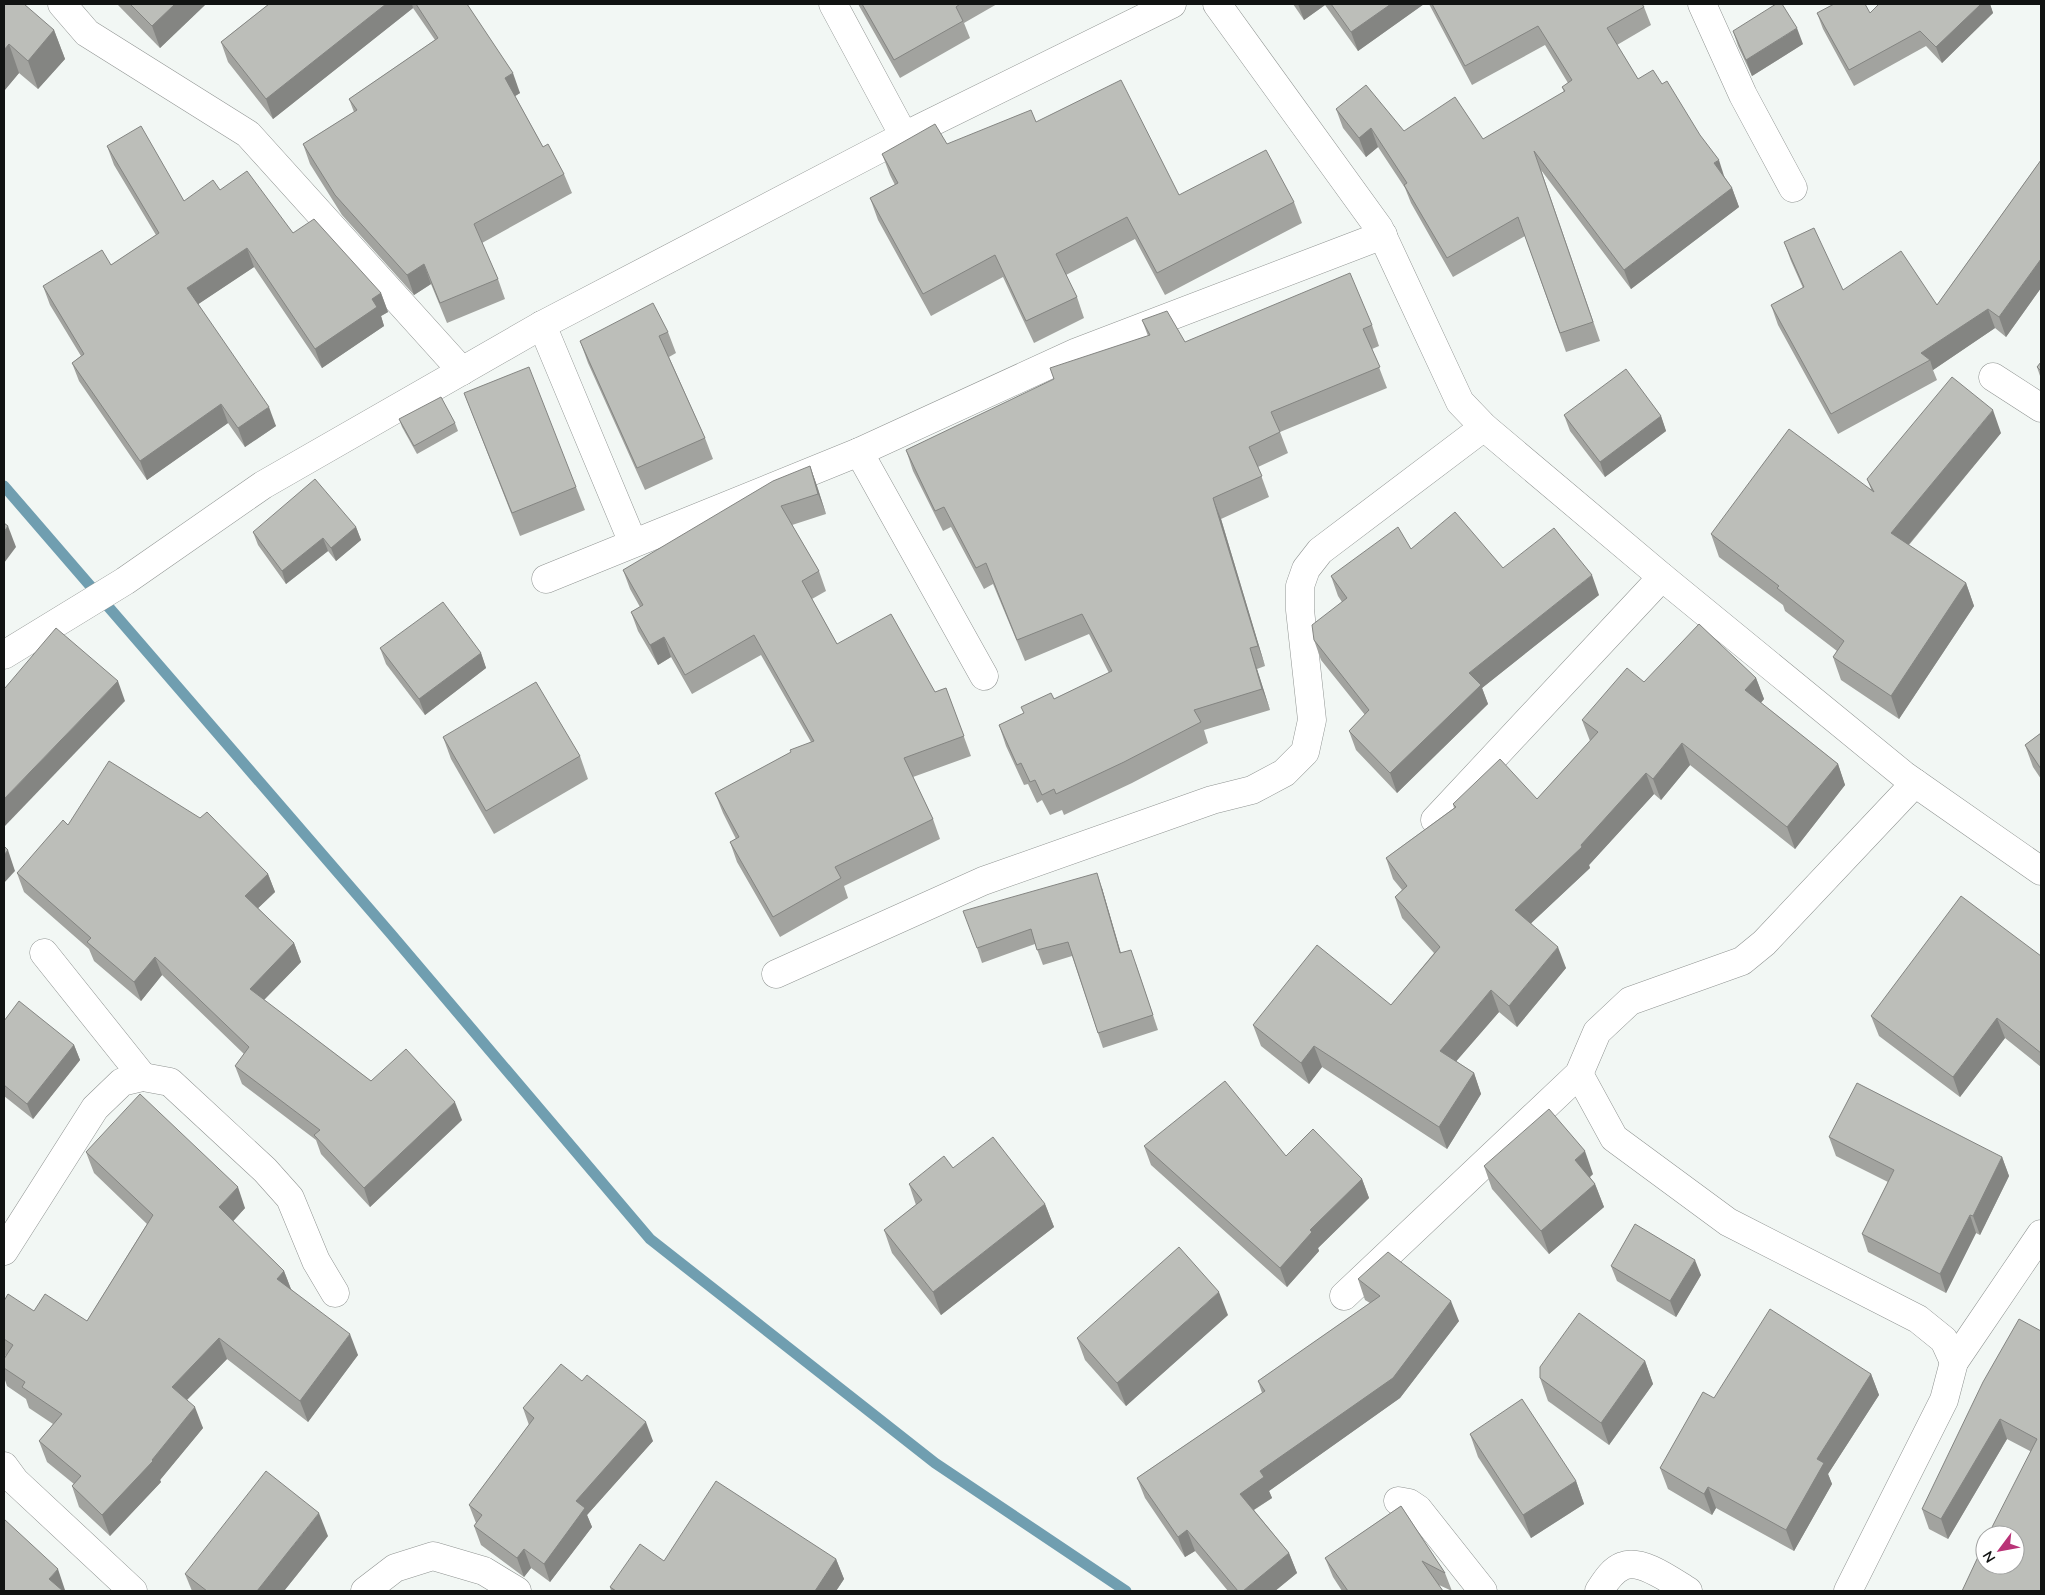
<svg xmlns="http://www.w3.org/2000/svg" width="2045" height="1595" font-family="Mulish,sans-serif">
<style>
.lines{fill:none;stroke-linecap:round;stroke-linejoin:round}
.stream{stroke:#709eb0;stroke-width:11}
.minor-casing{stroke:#909492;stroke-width:29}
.minor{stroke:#fff;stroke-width:28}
.wall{fill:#a2a39f}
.shaded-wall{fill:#848582}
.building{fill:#bcbeb9;stroke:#848582}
</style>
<rect width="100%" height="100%" fill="#f2f7f4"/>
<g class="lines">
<!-- stream -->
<polyline class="stream" points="4,486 391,934 650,1239 935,1463 1126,1591"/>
<!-- minor casing -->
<g class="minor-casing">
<g id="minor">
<polyline points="62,4 87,33 248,134 462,371"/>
<polyline points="833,4 904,136"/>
<polyline points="1217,4 1379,228 1460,402 1484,427 1662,577 1905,776 2041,871"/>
<polyline points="1702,4 1743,95 1793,188"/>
<polyline points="542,325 633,543"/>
<polyline points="1993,377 2041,408"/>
<polyline points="859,452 984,676"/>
<polyline points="546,579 859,452 1077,352 1383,235"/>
<polyline points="4,655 125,581 263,485 542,325 904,136 1172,4"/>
<polyline points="1435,820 1662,577"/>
<polyline points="44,953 143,1077"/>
<polyline points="776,974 983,881 1212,800 1252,790 1284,773 1305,752 1312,720 1300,610 1300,586 1306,569 1320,551 1484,427"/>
<polyline points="1579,1074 1614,1138 1728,1222 1918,1319 1944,1340 1954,1362"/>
<polyline points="4,1251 95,1108 122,1082 143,1077 170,1082 265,1170 290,1198 316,1261 335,1293"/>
<polyline points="1344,1296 1579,1074 1597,1032 1630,1001 1742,961 1764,943 1915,783"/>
<polyline points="4,1466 15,1481 133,1591"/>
<polyline points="1398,1501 1409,1503 1418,1509 1483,1591"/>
<polyline points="365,1591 395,1568 433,1556 484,1571 517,1591"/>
<path d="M1599,1591C1605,1582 1612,1570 1623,1566C1641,1558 1673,1582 1688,1591"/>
<polyline points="1848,1591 1944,1400 1954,1362 2041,1234"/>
</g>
</g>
<!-- minor -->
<use href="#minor" class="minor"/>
</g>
<!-- wall -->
<g class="wall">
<polygon points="4,4 54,30 65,59 38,89 19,73 4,91"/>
<polygon points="117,4 206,4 160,48"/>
<polygon points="269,4 467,4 520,93 515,96 543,147 564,174 572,193 482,243 498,279 505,299 447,323 431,284 414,295 342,215 310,164 303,144 354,112 349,99 435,40 413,8 273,119 228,62 221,42"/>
<polygon points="858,4 997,4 964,23 970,38 900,78"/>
<polygon points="1293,4 1424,4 1358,51 1325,5 1304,20"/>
<polygon points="1429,4 1642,4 1644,7 1651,25 1617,45 1638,79 1662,84 1732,188 1739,207 1631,289 1541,170 1600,341 1566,352 1525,236 1453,277 1411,203 1405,188 1378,147 1366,157 1343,128 1336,109 1404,131 1483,139 1564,92 1562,87 1568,83 1545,45 1472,85"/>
<polygon points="1879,4 1990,4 1993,13 1942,63 1926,46 1854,86 1823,29 1817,13 1870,13"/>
<polygon points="1733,31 1803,44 1752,76 1738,46"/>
<polygon points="1036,122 1179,195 1294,202 1302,223 1165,295 1135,239 1066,275 1077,297 1084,318 1034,343 1003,277 931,316 878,220 870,198 895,185 890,175 882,154 947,144"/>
<polygon points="107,146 184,201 220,190 293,233 381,293 388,312 381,316 384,326 322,368 254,267 198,304 276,426 245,447 228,423 147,480 79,381 72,363 81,356 50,305 43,286 111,265 156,235 114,165"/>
<polygon points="2041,160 2041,288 2006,337 1995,328 1933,370 1937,380 1838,434 1778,325 1771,305 1803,288 1791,261 1784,242 1843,290 1937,305"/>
<polygon points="1142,320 1185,342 1372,325 1379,346 1372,349 1387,388 1280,432 1288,453 1258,467 1269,497 1221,519 1265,666 1257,669 1270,710 1204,730 1208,743 1132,783 1064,815 1062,810 1050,815 1042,800 1037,803 1028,784 1024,785 1006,746 999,725 1109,673 1089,634 1025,661 993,584 984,589 951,527 943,531 913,471 906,450 1148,336"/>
<polygon points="668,332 676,353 669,357 705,438 713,459 645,490 588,363 580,341"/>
<polygon points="2041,362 2041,379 2037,367"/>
<polygon points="464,393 576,487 585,510 520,536"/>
<polygon points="1564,415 1661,416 1666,431 1605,477 1570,431"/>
<polygon points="399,419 455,423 458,431 417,454 402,427"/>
<polygon points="2001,433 1909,545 1966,583 1974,606 1899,719 1841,680 1833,657 1837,651 1785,611 1783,605 1719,557 1711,534 1871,489 1867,479"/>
<polygon points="810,466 817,486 826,514 792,525 819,571 826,591 812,599 837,644 935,692 946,688 971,756 913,777 933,819 940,839 844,886 848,898 780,937 737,862 730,842 736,839 723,813 715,793 811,742 761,655 692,694 671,657 658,665 638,631 631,612 640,607 630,589 623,570"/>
<polygon points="356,527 361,540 336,561 328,551 286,584 258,545 253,532"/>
<polygon points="1411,549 1503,568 1599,595 1482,688 1488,704 1397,793 1356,750 1349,731 1365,715 1321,660 1314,640 1342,602 1338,596 1331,576"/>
<polygon points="380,648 481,653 486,668 425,715 386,664"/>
<polygon points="1756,678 1764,699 1761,703 1838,764 1845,785 1795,849 1690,765 1661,800 1654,794 1589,865 1590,868 1531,923 1566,968 1517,1027 1499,1012 1456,1061 1474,1073 1481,1094 1447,1149 1322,1067 1309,1084 1261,1046 1253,1025 1391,1005 1434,953 1402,918 1395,897 1402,890 1393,879 1386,858 1454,808 1453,804 1537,799 1590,741 1582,720 1644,682"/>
<polygon points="2041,733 2041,779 2033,767 2025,745"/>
<polygon points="443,737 580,756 588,779 494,834 451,759"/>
<polygon points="68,825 268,874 275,892 258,908 294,943 301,962 264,1000 371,1081 462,1120 370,1207 321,1154 316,1140 242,1084 235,1066 244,1054 162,975 141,1001 94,961 89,949 24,892 17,873"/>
<polygon points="1102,888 1121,953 1136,964 1158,1030 1103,1048 1072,956 1043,965 1035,944 982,963 977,948"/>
<polygon points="2041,956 2041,1067 2005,1038 1960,1097 1879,1036 1871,1016"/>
<polygon points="4,1021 74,1045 80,1060 33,1119 4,1096"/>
<polygon points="1829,1137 2002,1157 2009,1176 1980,1235 1976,1233 1946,1293 1868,1252 1862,1234 1888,1182 1836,1156"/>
<polygon points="1144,1146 1286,1156 1362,1179 1369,1198 1318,1248 1319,1251 1287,1287 1151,1165"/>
<polygon points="86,1152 245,1208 233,1221 284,1271 291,1289 358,1355 308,1422 227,1359 187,1400 203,1428 160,1480 161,1482 110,1536 79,1507 72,1486 74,1484 47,1462 39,1441 53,1424 29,1408 26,1399 7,1386 4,1377 4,1359 6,1356 4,1355 4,1301 34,1311 87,1321 147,1224 94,1173"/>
<polygon points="1484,1166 1593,1174 1590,1177 1595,1184 1604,1207 1549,1254 1492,1189"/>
<polygon points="909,1184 1045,1204 1054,1227 941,1315 892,1253 884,1230 916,1205"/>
<polygon points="1611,1266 1701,1275 1676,1317 1617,1281"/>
<polygon points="1358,1279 1459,1321 1400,1398 1269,1491 1272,1498 1254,1510 1289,1553 1297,1573 1275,1591 1228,1591 1195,1551 1185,1557 1145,1498 1137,1478 1262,1393 1258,1381 1370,1303 1365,1300"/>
<polygon points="1228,1315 1126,1406 1085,1360 1077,1338"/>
<polygon points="2041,1331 2041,1591 2030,1451 2007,1439 1948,1539 1929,1529 1922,1509"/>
<polygon points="1645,1361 1653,1384 1609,1445 1548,1401 1540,1378"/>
<polygon points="1871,1374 1879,1395 1828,1474 1832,1484 1794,1551 1716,1508 1712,1515 1668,1489 1660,1468 1714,1398"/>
<polygon points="523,1408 653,1441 587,1515 592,1527 550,1582 531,1568 524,1577 481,1545 474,1526 476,1523 469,1505 529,1425"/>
<polygon points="1470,1434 1576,1481 1584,1504 1531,1538 1478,1457"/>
<polygon points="1401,1506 1445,1573 1452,1591 1439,1585 1443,1591 1342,1591 1333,1577 1325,1558"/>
<polygon points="328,1536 284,1591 192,1591 185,1574"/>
<polygon points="836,1559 844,1579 836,1591 611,1591 610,1587 664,1561"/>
</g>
<!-- shaded-wall -->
<g class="shaded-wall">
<polygon points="175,4 206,4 160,48 152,26"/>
<polygon points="386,4 412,4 413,8 273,119 266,99"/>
<polygon points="1298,4 1324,4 1325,5 1304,20"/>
<polygon points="1391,4 1424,4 1358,51 1351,32"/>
<polygon points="1981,4 1990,4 1993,13 1942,63 1936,47"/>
<polygon points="1797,28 1803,44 1752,76 1746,60"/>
<polygon points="54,30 65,59 38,89 28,61"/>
<polygon points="9,44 19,73 4,91 4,50"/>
<polygon points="513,73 520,93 512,98 505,78"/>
<polygon points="1371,128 1378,147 1366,157 1359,138"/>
<polygon points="1719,160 1725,179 1714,163"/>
<polygon points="1732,188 1739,207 1631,289 1624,270"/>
<polygon points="247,248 254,267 194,307 187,288"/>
<polygon points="2041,259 2041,288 2006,337 1999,317"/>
<polygon points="424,264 431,284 414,295 407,275"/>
<polygon points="381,293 388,312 381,316 384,326 322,368 315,349 372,299"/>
<polygon points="1988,309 1995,328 1933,370 1930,360 1921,353"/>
<polygon points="221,404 228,423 147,480 140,461"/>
<polygon points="269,407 276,426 245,447 238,428"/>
<polygon points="1993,410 2001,433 1899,556 1891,533"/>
<polygon points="1661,416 1666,431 1605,477 1600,462"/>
<polygon points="810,466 817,486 826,514 818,494"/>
<polygon points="1213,498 1221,519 1265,666 1258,646"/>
<polygon points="8,526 16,547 4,563 4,532"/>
<polygon points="356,527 361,540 336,561 331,548"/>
<polygon points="323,538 328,551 286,584 282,571"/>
<polygon points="1592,575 1599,595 1482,688 1488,704 1397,793 1390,773 1469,673"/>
<polygon points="1966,583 1974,606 1899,719 1891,696"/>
<polygon points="664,637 671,657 658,665 650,645"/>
<polygon points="1250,648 1257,669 1270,710 1262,689"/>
<polygon points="481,653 486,668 425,715 419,699"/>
<polygon points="1756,678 1764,699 1752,712 1745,690"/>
<polygon points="118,681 125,701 4,827 4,799"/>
<polygon points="1682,743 1690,765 1661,800 1653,779"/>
<polygon points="1838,764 1845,785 1795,849 1787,827"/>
<polygon points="1646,773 1654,794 1589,865 1590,868 1523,931 1515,910 1581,845"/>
<polygon points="8,850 15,871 4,883 4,855"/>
<polygon points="1097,873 1102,888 1125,968 1120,953"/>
<polygon points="268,874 275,892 252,914 245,896"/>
<polygon points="294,943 301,962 257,1007 250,989"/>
<polygon points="1558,947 1566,968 1517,1027 1509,1006"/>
<polygon points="155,957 162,975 141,1001 134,982"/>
<polygon points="1491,990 1499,1012 1447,1072 1440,1051"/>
<polygon points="1997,1018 2005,1038 1960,1097 1953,1077"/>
<polygon points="74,1045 80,1060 33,1119 27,1104"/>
<polygon points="1314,1046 1322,1067 1309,1084 1301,1063"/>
<polygon points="1474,1073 1481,1094 1447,1149 1439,1127"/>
<polygon points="455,1102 462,1120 370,1207 364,1188"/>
<polygon points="1585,1151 1593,1174 1583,1183 1575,1160"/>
<polygon points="2002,1157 2009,1176 1980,1235 1973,1216"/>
<polygon points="1362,1179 1369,1198 1318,1248 1319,1251 1287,1287 1280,1268 1310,1230"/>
<polygon points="1595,1184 1604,1207 1549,1254 1541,1231"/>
<polygon points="238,1187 245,1208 227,1228 219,1207"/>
<polygon points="1045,1204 1054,1227 941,1315 933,1292"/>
<polygon points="1970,1215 1976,1233 1946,1293 1940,1274"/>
<polygon points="1695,1260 1701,1275 1676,1317 1670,1301"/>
<polygon points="284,1271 292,1292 277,1279"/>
<polygon points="1219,1292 1228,1315 1126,1406 1117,1383"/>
<polygon points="1451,1301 1459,1321 1400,1398 1269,1491 1272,1498 1247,1514 1240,1494 1260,1471"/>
<polygon points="350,1334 358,1355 308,1422 300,1401"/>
<polygon points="219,1338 227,1359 179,1408 172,1387"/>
<polygon points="1645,1361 1653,1384 1609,1445 1601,1423"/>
<polygon points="1871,1374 1879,1395 1828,1474 1832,1484 1794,1551 1786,1530 1817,1459"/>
<polygon points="195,1407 203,1428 160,1480 161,1482 110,1536 102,1515 152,1460"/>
<polygon points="2000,1419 2007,1439 1948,1539 1941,1519"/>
<polygon points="646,1422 653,1441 587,1515 592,1527 550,1582 544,1564 576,1501"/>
<polygon points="1576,1481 1584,1504 1531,1538 1523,1515"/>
<polygon points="1708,1487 1716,1508 1712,1515 1704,1494"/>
<polygon points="319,1513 328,1536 284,1591 257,1591"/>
<polygon points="1187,1530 1195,1551 1185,1557 1178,1537"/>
<polygon points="524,1549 531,1568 524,1577 517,1558"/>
<polygon points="1289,1553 1297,1573 1275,1591 1243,1591"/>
<polygon points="836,1559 844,1579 836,1591 815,1591"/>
<polygon points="58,1569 65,1590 64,1591 54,1591 49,1579"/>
</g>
<!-- building -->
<g class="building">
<polygon points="4,4 24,4 54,30 28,61 9,44 4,50"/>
<polygon points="130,4 175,4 152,26"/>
<polygon points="269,4 386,4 266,99 221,42"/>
<polygon points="416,4 467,4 513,73 505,78 543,147 548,144 564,174 474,224 498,279 440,303 424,264 407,275 335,195 303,144 357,110 349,99 438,38"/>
<polygon points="862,4 960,4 956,7 963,21 894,60"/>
<polygon points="1331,4 1391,4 1351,32"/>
<polygon points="1432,4 1642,4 1644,7 1607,28 1638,79 1653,70 1662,84 1667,81 1700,135 1719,160 1714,163 1732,188 1624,270 1534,151 1593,322 1560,333 1518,217 1447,258 1404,185 1407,183 1371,128 1359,138 1336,109 1366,85 1404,131 1455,97 1483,139 1565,91 1562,87 1572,80 1538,26 1465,66"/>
<polygon points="1776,4 1782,4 1797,28 1746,60 1733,31"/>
<polygon points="1834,4 1865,4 1870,13 1879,4 1981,4 1936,47 1920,31 1849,70 1817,13"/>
<polygon points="1121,80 1179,195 1266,150 1294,202 1157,273 1127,217 1056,254 1077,297 1026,321 995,255 923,294 870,198 898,183 882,154 935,124 947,144 1031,110 1036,122"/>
<polygon points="141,126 184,201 213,180 220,190 247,171 293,233 314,219 381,293 372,299 377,307 315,349 247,248 187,288 269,407 238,428 221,404 140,461 72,363 84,354 43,286 102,250 111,265 159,233 107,146"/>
<polygon points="2041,160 2041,259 1999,317 1988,309 1921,353 1930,360 1831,414 1771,305 1804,287 1784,242 1814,228 1843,290 1901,251 1937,305"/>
<polygon points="1350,273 1372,325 1363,329 1380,367 1271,412 1280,432 1249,447 1262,476 1213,498 1258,646 1250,648 1262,689 1194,710 1201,722 1124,762 1056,794 1054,789 1042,795 1035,780 1030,782 1021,763 1017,765 999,725 1024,713 1021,707 1051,693 1054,699 1112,671 1082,614 1017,640 986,563 976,568 944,507 935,511 906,450 1054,379 1050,368 1150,335 1142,320 1167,311 1185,342"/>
<polygon points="653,303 668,332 659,336 705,438 637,468 580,341"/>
<polygon points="2041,362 2041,371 2037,367"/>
<polygon points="529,367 576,487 512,513 464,393"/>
<polygon points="1626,369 1661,416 1600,462 1564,415"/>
<polygon points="1952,377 1993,410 1891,533 1966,583 1891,696 1833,657 1844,641 1777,588 1779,586 1711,534 1789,429 1874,492 1867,479"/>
<polygon points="441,397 455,423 414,446 399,419"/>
<polygon points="810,466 818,494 781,506 819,571 802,581 837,644 891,614 935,692 946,688 964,736 904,758 933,819 835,867 841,878 773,917 730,842 739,837 715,793 791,752 790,750 814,741 754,635 685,675 664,637 650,645 631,612 643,605 623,570 773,481"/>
<polygon points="315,479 356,527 331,548 323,538 282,571 253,532"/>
<polygon points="1455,512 1503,568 1554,528 1592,575 1469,673 1481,685 1390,773 1349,731 1369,710 1314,640 1312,625 1347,598 1331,576 1398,527 1411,549"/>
<polygon points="4,523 8,526 4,532"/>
<polygon points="443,602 481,653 419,699 380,648"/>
<polygon points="1699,624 1756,678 1745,690 1838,764 1787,827 1682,743 1653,779 1646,773 1581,845 1582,847 1515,910 1558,947 1509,1006 1491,990 1440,1051 1474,1073 1439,1127 1314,1046 1301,1063 1253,1025 1317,945 1391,1005 1440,947 1395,897 1407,886 1386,858 1456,807 1453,804 1500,759 1537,799 1598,732 1582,720 1627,668 1644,682"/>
<polygon points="56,628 118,681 4,799 4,687 5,688"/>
<polygon points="536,682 580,756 486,811 443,737"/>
<polygon points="2041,733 2041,769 2025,745"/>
<polygon points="109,761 200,818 207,812 268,874 245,896 294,943 250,989 371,1081 406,1049 455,1102 364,1188 314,1135 320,1130 235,1066 249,1047 155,957 134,982 87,942 91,938 17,873 63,820 68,825"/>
<polygon points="4,846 8,850 4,855"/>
<polygon points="1097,873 1120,953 1131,950 1153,1015 1098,1033 1068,942 1037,950 1031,929 977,948 963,911"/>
<polygon points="1961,896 2041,956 2041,1053 1997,1018 1953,1077 1871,1016"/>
<polygon points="19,1001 74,1045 27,1104 4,1085 4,1021"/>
<polygon points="1225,1081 1286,1156 1313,1129 1362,1179 1310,1230 1312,1232 1280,1268 1144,1146"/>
<polygon points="1857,1083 2002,1157 1973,1216 1970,1215 1940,1274 1862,1234 1894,1170 1829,1137"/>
<polygon points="140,1094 238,1187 219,1207 284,1271 277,1279 350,1334 300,1401 219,1338 172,1387 195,1407 152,1460 153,1461 102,1515 72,1486 81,1476 39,1441 62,1414 22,1387 25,1382 4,1368 4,1359 13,1345 4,1339 4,1301 8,1294 34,1311 45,1294 87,1321 153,1215 86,1152"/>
<polygon points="1549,1109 1585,1151 1575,1160 1595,1184 1541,1231 1484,1166"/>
<polygon points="993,1137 1045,1204 933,1292 884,1230 922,1200 909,1184 944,1156 953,1168"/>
<polygon points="1635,1224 1695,1260 1670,1301 1611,1266"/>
<polygon points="1179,1247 1219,1292 1117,1383 1077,1338"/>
<polygon points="1388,1252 1451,1301 1393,1378 1260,1471 1264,1477 1240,1494 1289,1553 1243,1591 1238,1591 1187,1530 1178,1537 1137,1478 1265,1391 1258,1381 1380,1296 1358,1279"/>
<polygon points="1770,1309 1871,1374 1817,1459 1824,1463 1786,1530 1708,1487 1704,1494 1660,1468 1703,1392 1714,1398"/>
<polygon points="1579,1313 1645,1361 1601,1423 1540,1378 1540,1367"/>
<polygon points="2019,1319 2041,1331 2041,1591 1962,1591 1985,1542 1985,1565 2015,1565 2015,1535 1988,1535 2037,1439 2000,1419 1941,1519 1922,1509 1983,1382"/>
<polygon points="561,1364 582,1381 587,1375 646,1422 576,1501 585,1508 544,1564 524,1549 517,1558 474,1526 482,1515 469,1505 534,1418 523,1408"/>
<polygon points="1522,1399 1576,1481 1523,1515 1470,1434"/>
<polygon points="266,1471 319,1513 257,1591 207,1591 185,1574"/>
<polygon points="716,1481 836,1559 815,1591 616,1591 610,1587 640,1544 664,1561"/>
<polygon points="1401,1506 1445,1573 1422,1561 1443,1591 1348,1591 1325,1558"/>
<polygon points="4,1519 58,1569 49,1579 63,1591 4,1591"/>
</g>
<!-- border -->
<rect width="2045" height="1595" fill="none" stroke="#111312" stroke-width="10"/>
<!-- north arrow -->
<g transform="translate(2000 1550) rotate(238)"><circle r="24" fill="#ffffff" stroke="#a0a1a0"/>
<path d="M0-4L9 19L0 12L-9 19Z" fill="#b93377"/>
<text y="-8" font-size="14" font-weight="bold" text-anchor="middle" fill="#111312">N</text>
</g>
</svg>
